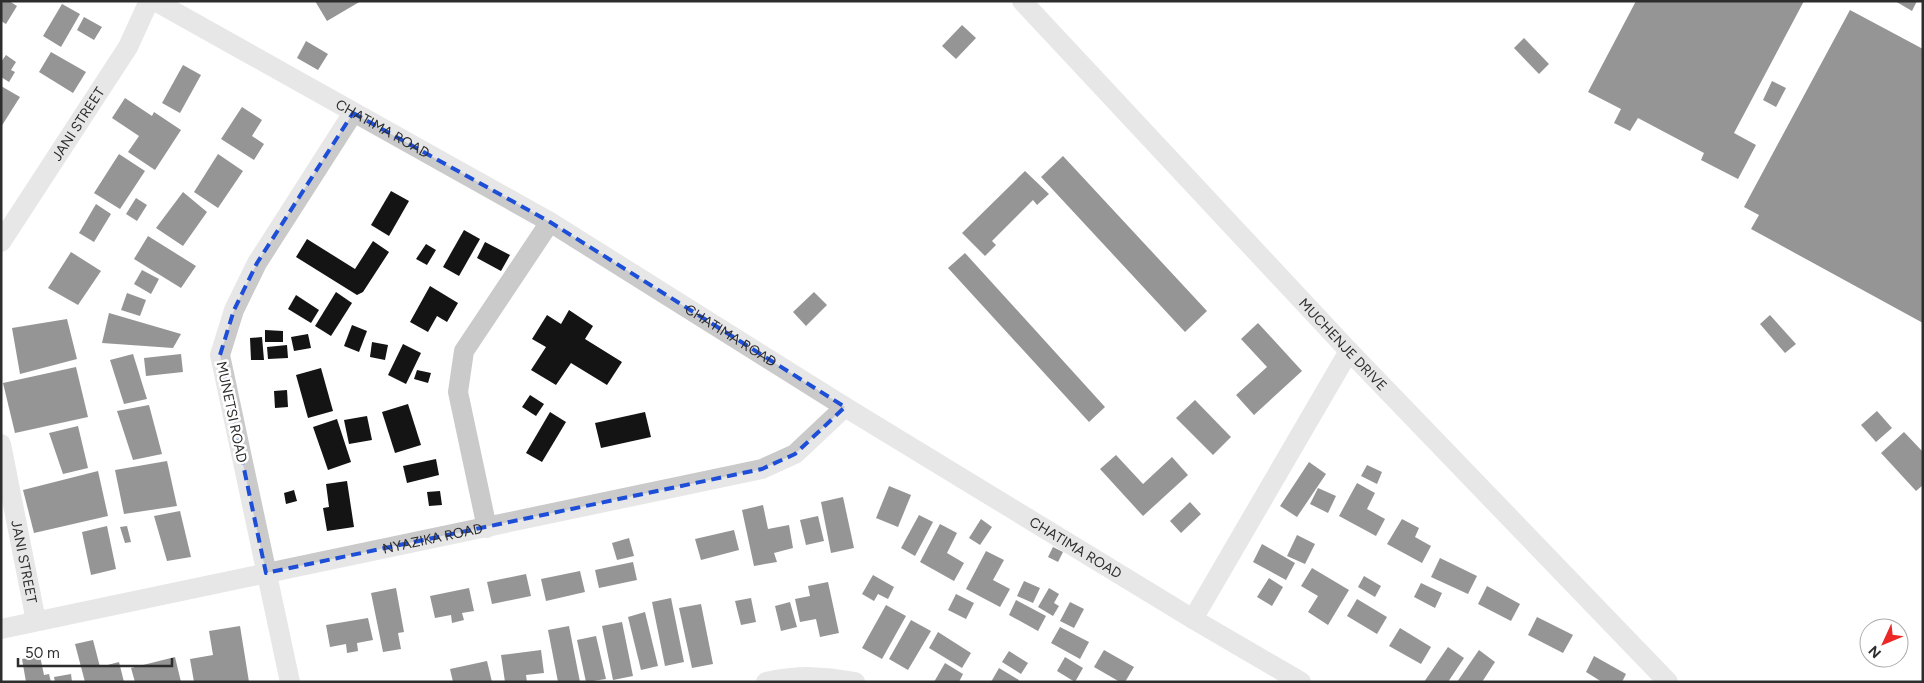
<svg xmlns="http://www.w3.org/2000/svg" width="1924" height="683" font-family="Figtree,sans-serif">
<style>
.building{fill:#141414}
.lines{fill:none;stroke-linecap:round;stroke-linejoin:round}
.street{stroke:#cacaca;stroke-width:20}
.marked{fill:none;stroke:#1d4ed8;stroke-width:4;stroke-dasharray:10 6;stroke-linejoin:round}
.labels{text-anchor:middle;stroke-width:5;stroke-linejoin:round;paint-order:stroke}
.street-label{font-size:14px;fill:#2d2d2d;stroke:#fff}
</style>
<rect width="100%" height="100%" fill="#fff"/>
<!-- building -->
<g class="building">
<polygon points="3,1 9,1 17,6 6,24 1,21 1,4"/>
<polygon points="315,1 361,1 327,21"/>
<polygon points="1636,1 1804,1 1734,133 1756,145 1738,179 1701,160 1704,153 1638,118 1630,131 1614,123 1621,109 1588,92"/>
<polygon points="1895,1 1917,1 1912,11"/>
<polygon points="62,4 80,14 61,47 43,36"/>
<polygon points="1850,10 1923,49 1923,323 1751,229 1759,215 1744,207"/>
<polygon points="84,17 102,27 94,40 77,30"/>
<polygon points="962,25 976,38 956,59 942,46"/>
<polygon points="1524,38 1549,64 1539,74 1514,48"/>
<polygon points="306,41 328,54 318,70 297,58"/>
<polygon points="51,52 86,72 73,93 39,72"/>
<polygon points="6,55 16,62 11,70 15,72 9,82 1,77 1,62"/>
<polygon points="183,65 201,75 180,113 162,103"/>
<polygon points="1772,81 1786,88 1776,107 1763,100"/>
<polygon points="1,86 20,97 1,127"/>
<polygon points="125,98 152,116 154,112 181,130 155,170 128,152 139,136 112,118"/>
<polygon points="242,107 262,120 252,136 264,144 254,160 221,139"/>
<polygon points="119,154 145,171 120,209 94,193"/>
<polygon points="218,154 243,171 218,208 194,192"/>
<polygon points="1063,156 1207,311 1185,332 1041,177"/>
<polygon points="1025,171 1049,194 1037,205 1033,200 992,241 996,245 985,256 962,233"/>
<polygon points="391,191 409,201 389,236 371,225"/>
<polygon points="183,192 207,212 183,246 156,228"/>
<polygon points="136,198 147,205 137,221 126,214"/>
<polygon points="96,204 111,214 94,242 79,233"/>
<polygon points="464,230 480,239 459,276 443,267"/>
<polygon points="148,236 196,266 181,288 134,259"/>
<polygon points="307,239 355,269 373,241 389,252 363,292 357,295 296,257"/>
<polygon points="485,242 510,255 501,271 477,258"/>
<polygon points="426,244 436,250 427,265 416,259"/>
<polygon points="71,252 101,271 78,305 48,288"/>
<polygon points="965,253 1105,407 1089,422 948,268"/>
<polygon points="142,270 159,279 151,294 134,284"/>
<polygon points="430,286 458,303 447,322 437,316 428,332 410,322"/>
<polygon points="336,292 352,303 331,336 315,326"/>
<polygon points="814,292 827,305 806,326 793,312"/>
<polygon points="127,293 146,300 140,316 121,310"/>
<polygon points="296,295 319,310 311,323 288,309"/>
<polygon points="569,310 593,326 585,339 622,362 607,385 571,363 556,385 531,370 546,347 532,339 547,315 561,324"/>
<polygon points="109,313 181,334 173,348 102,343"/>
<polygon points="1770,315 1796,344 1785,353 1760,324"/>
<polygon points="67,319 77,359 20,374 12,328"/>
<polygon points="1258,323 1302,371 1254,415 1236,395 1267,367 1241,339"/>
<polygon points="352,325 367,331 359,352 344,346"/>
<polygon points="265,330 283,331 283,342 265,342"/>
<polygon points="308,334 311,348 294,351 291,337"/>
<polygon points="262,337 264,360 251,360 250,338"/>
<polygon points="372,342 388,345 385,360 370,357"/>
<polygon points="403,344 421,353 406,384 388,375"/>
<polygon points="287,345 288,358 268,359 267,347"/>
<polygon points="133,354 147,399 124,404 110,360"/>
<polygon points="181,354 183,372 146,376 144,358"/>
<polygon points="76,367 88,417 15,433 3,383"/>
<polygon points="321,368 333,411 308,418 296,375"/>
<polygon points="417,370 431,373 428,383 414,379"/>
<polygon points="287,390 288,407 275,408 274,391"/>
<polygon points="530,395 544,404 536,416 522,407"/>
<polygon points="1195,400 1231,437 1213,455 1176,418"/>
<polygon points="408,404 421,445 395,453 382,412"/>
<polygon points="149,405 162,454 133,460 117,411"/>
<polygon points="1877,411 1892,428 1876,442 1861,425"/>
<polygon points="550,412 566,422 542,462 526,453"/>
<polygon points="645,412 651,437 601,448 595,423"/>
<polygon points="367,416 372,440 349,444 344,420"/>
<polygon points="337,419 351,462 328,470 313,427"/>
<polygon points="78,426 88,468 63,474 49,433"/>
<polygon points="1904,432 1923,452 1923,485 1916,491 1881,453"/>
<polygon points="1116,455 1143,484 1172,457 1188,475 1143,516 1100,469"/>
<polygon points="436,459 439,475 407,483 403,466"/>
<polygon points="167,461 177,506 124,514 115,470"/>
<polygon points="1309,462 1326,474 1297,517 1280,506"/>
<polygon points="1367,465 1382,472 1377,484 1361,476"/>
<polygon points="98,471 108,516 34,533 23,490"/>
<polygon points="347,481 354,527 327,531 323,508 329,507 326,484"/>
<polygon points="1357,483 1375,493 1367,509 1385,519 1376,536 1339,516"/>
<polygon points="889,486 911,495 898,527 876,518"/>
<polygon points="1318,488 1336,496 1328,513 1310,504"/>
<polygon points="294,490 297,501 286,504 284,493"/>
<polygon points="440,491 442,505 429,506 427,492"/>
<polygon points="843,497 854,548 831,553 821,502"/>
<polygon points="1190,502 1201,514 1181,533 1170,521"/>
<polygon points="763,505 768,529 789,525 793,548 774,553 777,562 754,566 742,510"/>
<polygon points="180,511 191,557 167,561 154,516"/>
<polygon points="919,515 933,522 915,556 901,548"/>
<polygon points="818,516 824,541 806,545 800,520"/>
<polygon points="981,519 992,527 980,545 969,538"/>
<polygon points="1402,519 1419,528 1415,537 1431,546 1422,563 1387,544"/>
<polygon points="940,524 957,533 947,553 964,563 954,581 920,562"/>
<polygon points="107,526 116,569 91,575 82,532"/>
<polygon points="127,526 131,542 125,543 120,527"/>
<polygon points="734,530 739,550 701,560 695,539"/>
<polygon points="1297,535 1315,544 1305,564 1287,556"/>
<polygon points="629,538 634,556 617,560 612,543"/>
<polygon points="1262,544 1295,563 1286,580 1253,562"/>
<polygon points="1053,547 1063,552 1058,562 1048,557"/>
<polygon points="986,551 1004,560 993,580 1010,589 1000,607 966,589"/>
<polygon points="1440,558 1477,576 1468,594 1431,577"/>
<polygon points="633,562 637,580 599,588 595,570"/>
<polygon points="1312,568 1349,590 1328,625 1308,612 1318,596 1301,586"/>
<polygon points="580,571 585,592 546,601 541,579"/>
<polygon points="526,574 531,596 492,604 487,582"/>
<polygon points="873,575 894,587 888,599 878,594 874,601 862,594"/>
<polygon points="1364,576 1381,586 1375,597 1358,587"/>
<polygon points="1269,578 1283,587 1272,606 1257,597"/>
<polygon points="1024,581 1040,588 1033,603 1017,596"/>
<polygon points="828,582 839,633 820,637 816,619 800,622 795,599 810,596 808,586"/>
<polygon points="1421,583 1442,593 1435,608 1414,597"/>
<polygon points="1487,586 1520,604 1511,621 1478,604"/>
<polygon points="396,588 404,632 398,633 401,649 383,652 371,593"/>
<polygon points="469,588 474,611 462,613 464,620 452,623 451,615 435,618 430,596"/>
<polygon points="1049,588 1059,594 1054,603 1059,606 1053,616 1038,607"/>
<polygon points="956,594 974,603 966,619 948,610"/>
<polygon points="671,598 684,662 665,666 652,602"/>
<polygon points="751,598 756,622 741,625 735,601"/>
<polygon points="1357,599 1387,617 1377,634 1347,616"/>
<polygon points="1016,600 1046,616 1038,631 1009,615"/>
<polygon points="790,602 797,627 781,631 775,606"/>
<polygon points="1070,602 1084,609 1074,628 1060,621"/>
<polygon points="701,604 713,664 692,668 679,608"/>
<polygon points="886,605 906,616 882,659 862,648"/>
<polygon points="645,612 658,666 641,670 628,617"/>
<polygon points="1537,617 1573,635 1563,653 1528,635"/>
<polygon points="368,618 373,640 357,643 358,651 347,653 346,644 330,647 326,625"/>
<polygon points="911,620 931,631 908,670 889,659"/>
<polygon points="622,622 633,676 613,680 602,626"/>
<polygon points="240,626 249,682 194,682 190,659 213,655 209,631"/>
<polygon points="569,626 580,682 558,682 548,630"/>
<polygon points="1060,627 1089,642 1080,659 1051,643"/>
<polygon points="1400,628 1431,647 1421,664 1389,646"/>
<polygon points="938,632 971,653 962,668 929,648"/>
<polygon points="596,636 606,679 586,682 577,640"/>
<polygon points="93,640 100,667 119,662 124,682 85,682 75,644"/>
<polygon points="1448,647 1464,658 1448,682 1424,682"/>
<polygon points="541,650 544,673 526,675 527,682 505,682 501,655"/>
<polygon points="1104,650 1134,667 1125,682 1120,682 1094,667"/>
<polygon points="1479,650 1495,662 1482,682 1457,682"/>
<polygon points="1009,651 1028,663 1021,674 1002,662"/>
<polygon points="40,656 44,675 49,674 51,682 26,682 22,659"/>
<polygon points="1594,656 1626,674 1622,682 1602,682 1586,672"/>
<polygon points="175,657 181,682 135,682 131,668"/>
<polygon points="1065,657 1083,668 1075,682 1057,671"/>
<polygon points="487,661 492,682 453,682 450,669"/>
<polygon points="945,663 963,674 959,682 934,682"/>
<polygon points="999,668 1019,680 1018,682 991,682"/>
<polygon points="71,674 72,682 55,682 54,677"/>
</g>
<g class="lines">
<!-- street -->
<g class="street">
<path id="s1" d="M155,1L550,222L845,407L1193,619L1301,682"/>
<path id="s2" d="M1022,1L1349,351L1668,682"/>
<path id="s3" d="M1,242L128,47L149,1"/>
<path id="s4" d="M1,444L36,621"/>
<polyline points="487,528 458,392 464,351 550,222"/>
<polyline points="1193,619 1349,351"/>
<path id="s5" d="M1,629L762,469L795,454L845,407"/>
<polyline points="290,682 220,355 234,310 257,263 353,113"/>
<path d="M766,682C799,675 822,676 855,682"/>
</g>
</g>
<!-- marked area -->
<path d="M0 0H1924V683H0ZM353,113L550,222L845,407L795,454L762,469L266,573L220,355L234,310L257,263Z" fill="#fff" fill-opacity=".55" fill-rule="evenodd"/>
<path class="marked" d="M353,113L550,222L845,407L795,454L762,469L266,573L220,355L234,310L257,263Z"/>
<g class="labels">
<!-- street labels -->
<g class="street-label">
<text dy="5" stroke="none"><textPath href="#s3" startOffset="141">JANI STREET</textPath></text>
<text dy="5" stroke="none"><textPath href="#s1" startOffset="261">CHATIMA ROAD</textPath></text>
<text dy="5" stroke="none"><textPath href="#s1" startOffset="666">CHATIMA ROAD</textPath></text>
<text dy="5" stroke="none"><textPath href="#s2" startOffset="470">MUCHENJE DRIVE</textPath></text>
<text transform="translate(232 412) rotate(78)" y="5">MUNETSI ROAD</text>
<text dy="5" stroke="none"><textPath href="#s5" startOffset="441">NYAZIKA ROAD</textPath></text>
<text dy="5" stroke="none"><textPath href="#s1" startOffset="1071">CHATIMA ROAD</textPath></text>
<text dy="5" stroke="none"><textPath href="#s4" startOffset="120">JANI STREET</textPath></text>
</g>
</g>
<!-- border -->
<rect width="1924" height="683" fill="none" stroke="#2d2d2d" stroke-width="5"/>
<!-- north arrow -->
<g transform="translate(1884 643) rotate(226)"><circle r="24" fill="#ffffff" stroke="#ababab"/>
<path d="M0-4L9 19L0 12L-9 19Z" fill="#ec2726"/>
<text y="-8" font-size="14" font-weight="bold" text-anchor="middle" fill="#2d2d2d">N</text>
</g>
<!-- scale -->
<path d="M18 658v8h154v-8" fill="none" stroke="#2d2d2d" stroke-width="2.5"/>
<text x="25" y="658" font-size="15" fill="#2d2d2d" stroke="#ffffff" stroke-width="4" paint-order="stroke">50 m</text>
</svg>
